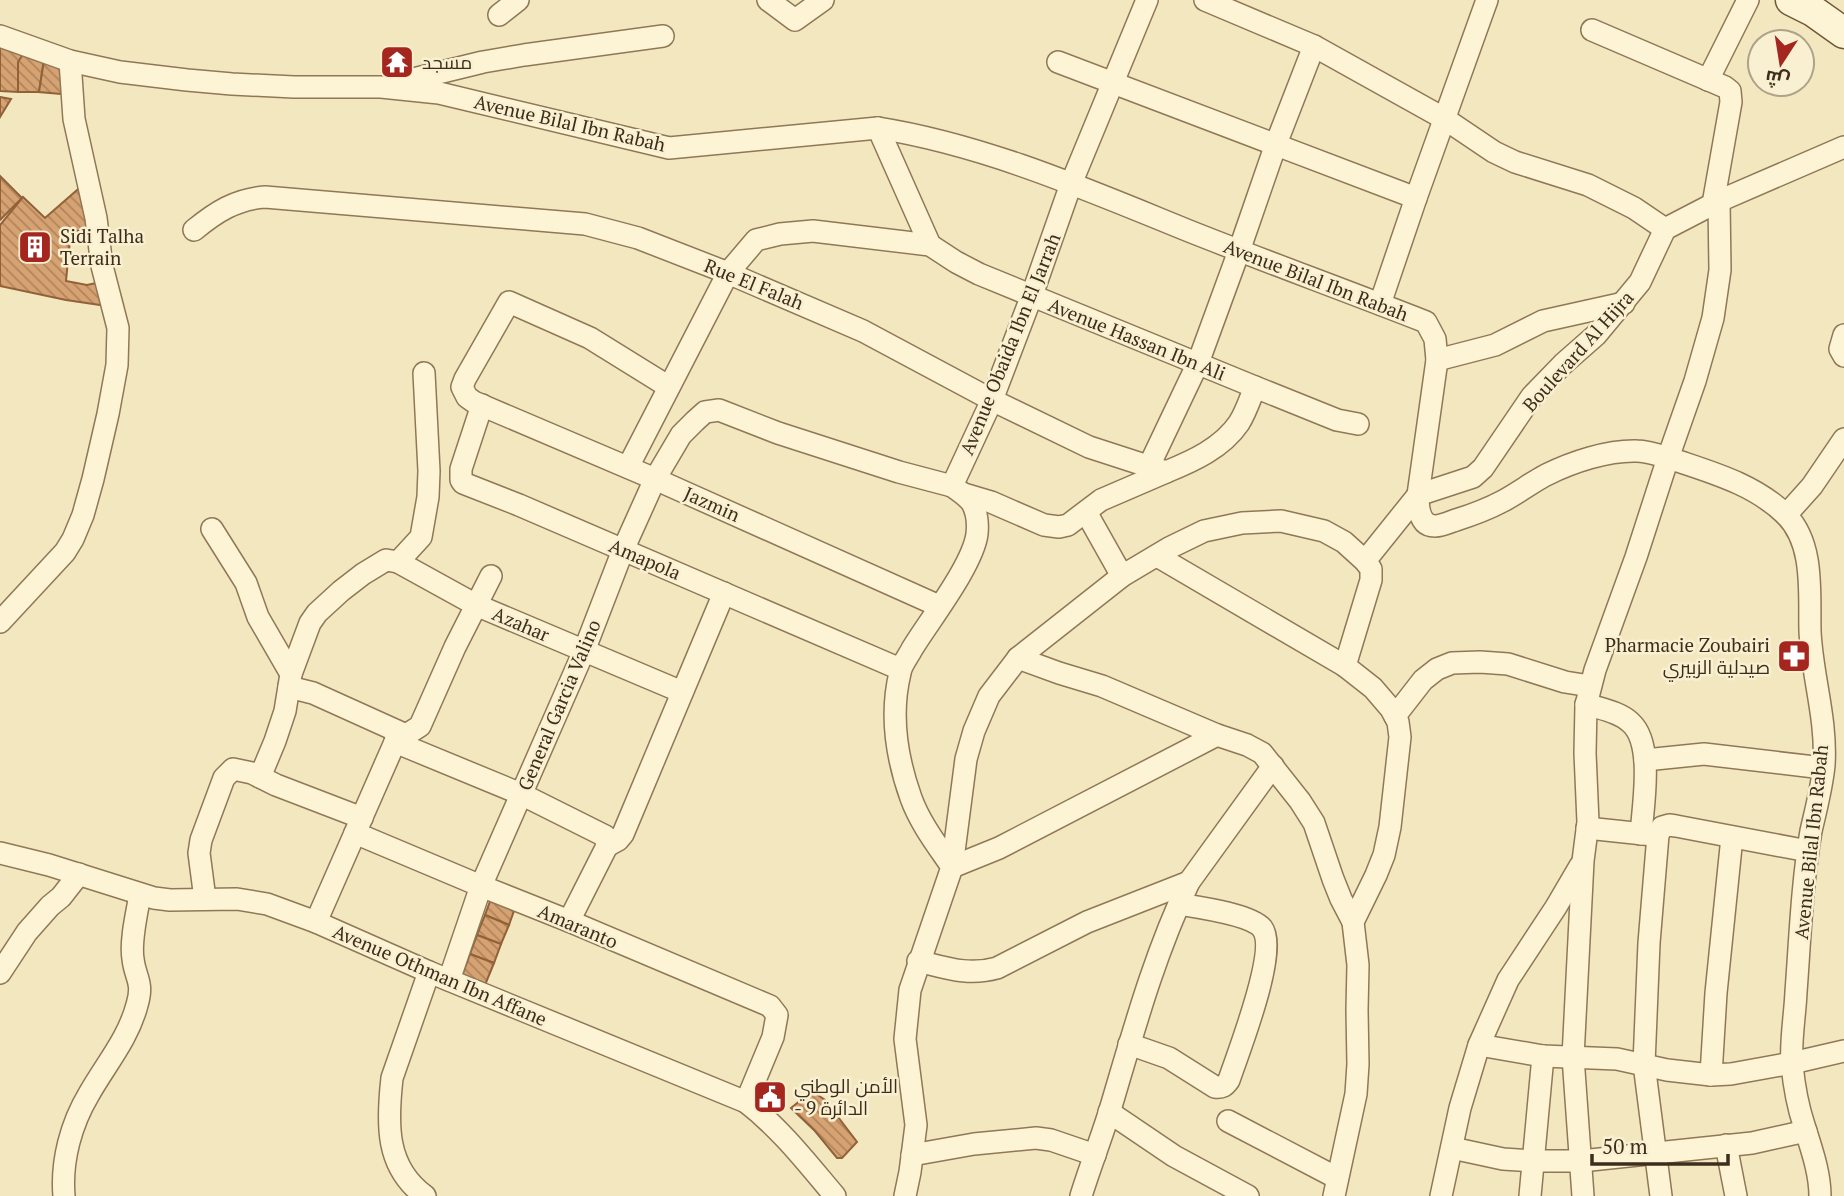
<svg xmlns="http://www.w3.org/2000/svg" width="1844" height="1196" font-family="'PT Serif',Cairo,serif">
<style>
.building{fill:url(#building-back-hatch);stroke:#916138;stroke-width:2}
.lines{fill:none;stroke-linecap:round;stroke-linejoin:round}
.street-casing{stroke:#8f7856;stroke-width:24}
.secondary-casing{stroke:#705939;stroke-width:33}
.street{stroke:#fdf3d5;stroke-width:21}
.secondary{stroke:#fdf3d5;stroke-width:30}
.labels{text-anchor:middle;stroke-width:5;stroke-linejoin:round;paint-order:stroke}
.poi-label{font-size:19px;fill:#3d2e1c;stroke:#f9f0d1;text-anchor:start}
.street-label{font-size:19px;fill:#3d2e1c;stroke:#f9f0d1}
</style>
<defs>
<pattern id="building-back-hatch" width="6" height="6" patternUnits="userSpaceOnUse" patternTransform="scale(1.75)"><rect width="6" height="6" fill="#d6a272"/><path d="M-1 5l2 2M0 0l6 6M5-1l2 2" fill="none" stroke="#af845d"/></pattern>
</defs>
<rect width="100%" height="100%" fill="#f3e7c0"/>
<!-- building -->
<g class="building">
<polygon points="0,45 24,53 18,92 0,91"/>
<polygon points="24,53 44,60 39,92 18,92 18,62"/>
<polygon points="44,60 66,65 69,88 61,94 39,92"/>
<polygon points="0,97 11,99 0,117"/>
<polygon points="0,176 22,198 0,220"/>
<polygon points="84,184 93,233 71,230 66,281 87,285 101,282 107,306 66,300 0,286 0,225 23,197 45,218"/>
<polygon points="492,896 516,905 509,925 485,915"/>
<polygon points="485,915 509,925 501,944 477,935"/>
<polygon points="477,935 501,944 494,963 470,954"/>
<polygon points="470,954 494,963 485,985 462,976"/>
<polygon points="812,1091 825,1100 857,1142 842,1158 837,1158 815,1131 791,1108"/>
</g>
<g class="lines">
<!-- street casing -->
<g class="street-casing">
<g id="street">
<polyline points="768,0 795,20 823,0"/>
<polyline points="1205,0 1314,46 1445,119 1494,152 1515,162 1588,185 1634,208 1665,229"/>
<polyline points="499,15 518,0"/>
<polyline points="1592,30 1725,87 1730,91 1731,102 1713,204"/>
<path d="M0,36L70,61L120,72L187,80L232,84L294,87H381L439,93L669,148L878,128C985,145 1088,190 1189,231C1267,262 1347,291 1426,322L1435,339L1437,360L1418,495C1418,506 1419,526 1435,526C1442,526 1450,522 1456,520C1472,515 1488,509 1503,501C1518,493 1531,483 1546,475C1572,462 1608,450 1637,451C1651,451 1667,458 1681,462C1717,474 1756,486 1785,514C1815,543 1809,593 1810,631C1812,676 1827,719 1824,765C1822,787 1816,809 1811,831C1802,883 1800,939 1796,992C1795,1016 1790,1042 1792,1065C1794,1085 1798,1107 1804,1125C1811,1148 1820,1172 1820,1196"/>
<polyline points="1058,62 1416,198"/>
<polyline points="1708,80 1748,0"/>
<polyline points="397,83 483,62 524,55 663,36"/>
<polyline points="878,128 930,245"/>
<path d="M194,230C216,212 236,199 265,197L585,224L638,238L728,273L863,331L992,400L1089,447L1166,472C1193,461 1222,448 1239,423C1246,412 1250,399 1255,387"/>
<polyline points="1380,304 1416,198 1487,0"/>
<polyline points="1844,335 1840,349 1844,356"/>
<polyline points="1437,360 1495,345 1543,321 1624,303"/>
<polyline points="669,387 590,338 509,302 465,379 462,387 467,397 474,402 655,479 939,606"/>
<polyline points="482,405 461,469 461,480 463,483 519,505 900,669"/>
<polyline points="1149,466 1198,363 1239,251 1276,144 1314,46"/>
<polyline points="628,467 728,273 756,240 780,234 813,231 930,245 956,262 979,274 1255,387 1337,420 1358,424"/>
<polyline points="964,494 991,502 1044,525 1059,527 1068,525 1101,500 1166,472"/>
<polyline points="1086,512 1122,576"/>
<polyline points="1786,515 1812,486 1844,439"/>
<polyline points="212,529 246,583 258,617 291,674"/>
<polyline points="1157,556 1345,666 1373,688 1391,709 1398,722 1400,737 1390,827 1384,855 1376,875 1353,922 1358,965 1357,1010 1358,1064 1356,1094 1334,1196"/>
<polyline points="1365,561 1418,495 1473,477 1483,468 1532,396 1563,364 1596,335 1640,282 1665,229 1719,201 1844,147"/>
<polyline points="398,562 421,537 428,497 429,471 424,373"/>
<polyline points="0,622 65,552 73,539 83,515 93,479 108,414 117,365 118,328 102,266 96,218 74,119 70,61"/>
<polyline points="1018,658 1059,673 1102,686 1217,735 1247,745 1262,753 1300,801 1314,823 1333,879 1341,899 1353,922"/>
<polyline points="289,687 313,693 406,735"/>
<path d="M1586,704C1601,709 1620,712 1631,723C1654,744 1643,805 1641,834"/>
<polyline points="1395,716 1423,680 1437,669 1452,663 1480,662 1508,664 1565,682 1590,686"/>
<polyline points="395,742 521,794 605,836 607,846 569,921"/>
<polyline points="1645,760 1704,754 1823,768"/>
<polyline points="260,777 275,741 285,711 291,674 310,623 317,613 341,591 363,574 386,560 398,562 476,605 682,692"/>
<polyline points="1587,828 1653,835"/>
<polyline points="355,833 481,886 569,921 770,1006 777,1015 773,1037 746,1102"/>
<polyline points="607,846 618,840 623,834 724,593"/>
<path d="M0,853L49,865L154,898L170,900L237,899L267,904L316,922L429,972L746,1102C781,1129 807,1163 835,1196"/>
<polyline points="952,867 966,759 974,731 989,696 1018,658 1122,576 1169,548 1204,531 1242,523 1281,521 1324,531 1344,542 1365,561 1371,569 1371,580 1345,666"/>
<polyline points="952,867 999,848 1217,735"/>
<polyline points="205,899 199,853 201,840 224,778 233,769 252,773 276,785 362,818"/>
<polyline points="316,922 395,742 420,726 455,647 491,576"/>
<path d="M918,961C947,968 968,976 997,968L1087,922L1189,882"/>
<polyline points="0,973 27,932 50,906 61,897 79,874"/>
<polyline points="449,980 481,886 584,651 623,550 655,479 681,435 695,421 705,412 719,410 778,433 899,472 952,486"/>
<path d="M1129,1044L1169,1058L1215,1087C1222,1088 1225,1086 1229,1080C1238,1053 1279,950 1262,928C1250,914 1197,907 1179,904"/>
<polyline points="1479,1045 1543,1056 1617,1059 1667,1070 1711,1075 1731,1074 1792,1063 1844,1051"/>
<polyline points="1711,1075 1716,993 1732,837"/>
<polyline points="1109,1112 1174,1156 1248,1196"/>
<polyline points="1228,1121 1337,1178"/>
<polyline points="1726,1145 1736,1196"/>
<polyline points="1452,1148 1503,1159 1533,1161 1581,1161 1752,1143 1806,1131"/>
<polyline points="912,1155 974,1144 1036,1138 1051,1140 1095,1155"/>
<path d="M64,1196C61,1161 71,1124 89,1094C106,1064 128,1039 137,1005C144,982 135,978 133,959C130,941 137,912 140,895"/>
<path d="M425,1196C385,1167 387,1123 392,1078L429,972"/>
<path d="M905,1196L910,1172L916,1125L905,1039L910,990L952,867C937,845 920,823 911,798C897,759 890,714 900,673C901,665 908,657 912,649C929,621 973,565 977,534C978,525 977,512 972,503C967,496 959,491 952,486L992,400L1032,295L1071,184L1147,0"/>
<path d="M1081,1196C1090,1167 1101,1139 1110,1110C1133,1033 1154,955 1189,882L1273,766"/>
<polyline points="1441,1196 1460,1108 1479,1045 1508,980 1556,907 1580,866"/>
<polyline points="1530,1196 1543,1056"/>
<polyline points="1583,1196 1573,1057 1583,861 1588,822 1585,753 1586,705 1595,670 1636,557 1668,458 1695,381 1713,318 1720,270 1719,201"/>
<polyline points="1661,1196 1644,1064 1649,943 1658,835 1662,827 1669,825 1676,826 1808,851"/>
</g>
</g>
<!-- secondary casing -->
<g class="secondary-casing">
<polyline id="secondary" points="1791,0 1813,11 1844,33"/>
</g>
<!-- street -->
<use href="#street" class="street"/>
<!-- secondary -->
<use href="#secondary" class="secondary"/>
</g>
<!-- icons -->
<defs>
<g id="temple-square" transform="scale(1.75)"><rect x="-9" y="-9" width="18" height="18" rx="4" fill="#a5261e" stroke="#f9f0d1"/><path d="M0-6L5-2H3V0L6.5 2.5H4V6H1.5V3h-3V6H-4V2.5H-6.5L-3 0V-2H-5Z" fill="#fff"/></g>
<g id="building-square" transform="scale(1.75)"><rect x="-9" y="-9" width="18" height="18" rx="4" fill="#a5261e" stroke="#f9f0d1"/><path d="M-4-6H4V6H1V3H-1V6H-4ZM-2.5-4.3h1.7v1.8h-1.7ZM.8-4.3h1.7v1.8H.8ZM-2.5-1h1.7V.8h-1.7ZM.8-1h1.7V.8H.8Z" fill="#fff"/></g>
<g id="pharmacy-square" transform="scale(1.75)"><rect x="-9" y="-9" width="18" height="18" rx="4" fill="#a5261e" stroke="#f9f0d1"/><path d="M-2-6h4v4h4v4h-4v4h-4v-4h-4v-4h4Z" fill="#fff"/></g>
<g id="civic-square" transform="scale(1.75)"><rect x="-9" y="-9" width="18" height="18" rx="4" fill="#a5261e" stroke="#f9f0d1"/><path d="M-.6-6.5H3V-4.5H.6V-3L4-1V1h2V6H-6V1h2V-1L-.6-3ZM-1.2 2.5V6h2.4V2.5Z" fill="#fff"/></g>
</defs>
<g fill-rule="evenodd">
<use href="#temple-square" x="397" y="62"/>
<use href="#building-square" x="35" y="247"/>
<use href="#pharmacy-square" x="1794" y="656"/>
<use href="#civic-square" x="770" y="1097"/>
</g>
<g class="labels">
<!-- poi labels -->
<g class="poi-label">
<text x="422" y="69">مسجد</text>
<text x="60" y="243">Sidi Talha<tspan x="60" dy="22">Terrain</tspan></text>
<text x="1770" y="652" text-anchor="end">Pharmacie Zoubairi<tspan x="1770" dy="22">صيدلية الزبيري</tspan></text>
<text x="794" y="1093">الأمن الوطني<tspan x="794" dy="22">- الدائرة 9</tspan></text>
</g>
<!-- street labels -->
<g class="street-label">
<text transform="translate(570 123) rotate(13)" y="7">Avenue Bilal Ibn Rabah</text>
<text transform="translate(1316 280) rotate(21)" y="7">Avenue Bilal Ibn Rabah</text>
<text transform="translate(754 284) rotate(22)" y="7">Rue El Falah</text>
<text transform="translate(1137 339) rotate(22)" y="7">Avenue Hassan Ibn Ali</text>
<text transform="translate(1010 344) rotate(-68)" y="7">Avenue Obaida Ibn El Jarrah</text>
<text transform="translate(1578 351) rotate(-48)" y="7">Boulevard Al Hijra</text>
<text transform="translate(712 504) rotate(24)" y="7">Jazmin</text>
<text transform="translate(645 559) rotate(23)" y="7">Amapola</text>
<text transform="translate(521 624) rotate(23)" y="7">Azahar</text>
<text transform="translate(559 705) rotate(-67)" y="7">General Garcia Valino</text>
<text transform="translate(1811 842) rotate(-84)" y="7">Avenue Bilal Ibn Rabah</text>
<text transform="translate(578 926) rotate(23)" y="7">Amaranto</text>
<text transform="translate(440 975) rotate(23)" y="7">Avenue Othman Ibn Affane</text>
</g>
</g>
<!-- north arrow -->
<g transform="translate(1781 63) rotate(192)"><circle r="33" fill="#f9f0d1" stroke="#aea289" stroke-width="2"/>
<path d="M0-5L12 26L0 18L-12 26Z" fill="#a5261e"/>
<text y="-10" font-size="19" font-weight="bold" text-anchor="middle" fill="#3d2e1c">ش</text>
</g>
<!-- scale -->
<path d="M1592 1154v10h136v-10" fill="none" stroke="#3d2e1c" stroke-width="3.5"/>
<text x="1602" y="1154" font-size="21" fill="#3d2e1c" stroke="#f9f0d1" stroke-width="5" paint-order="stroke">50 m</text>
</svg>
